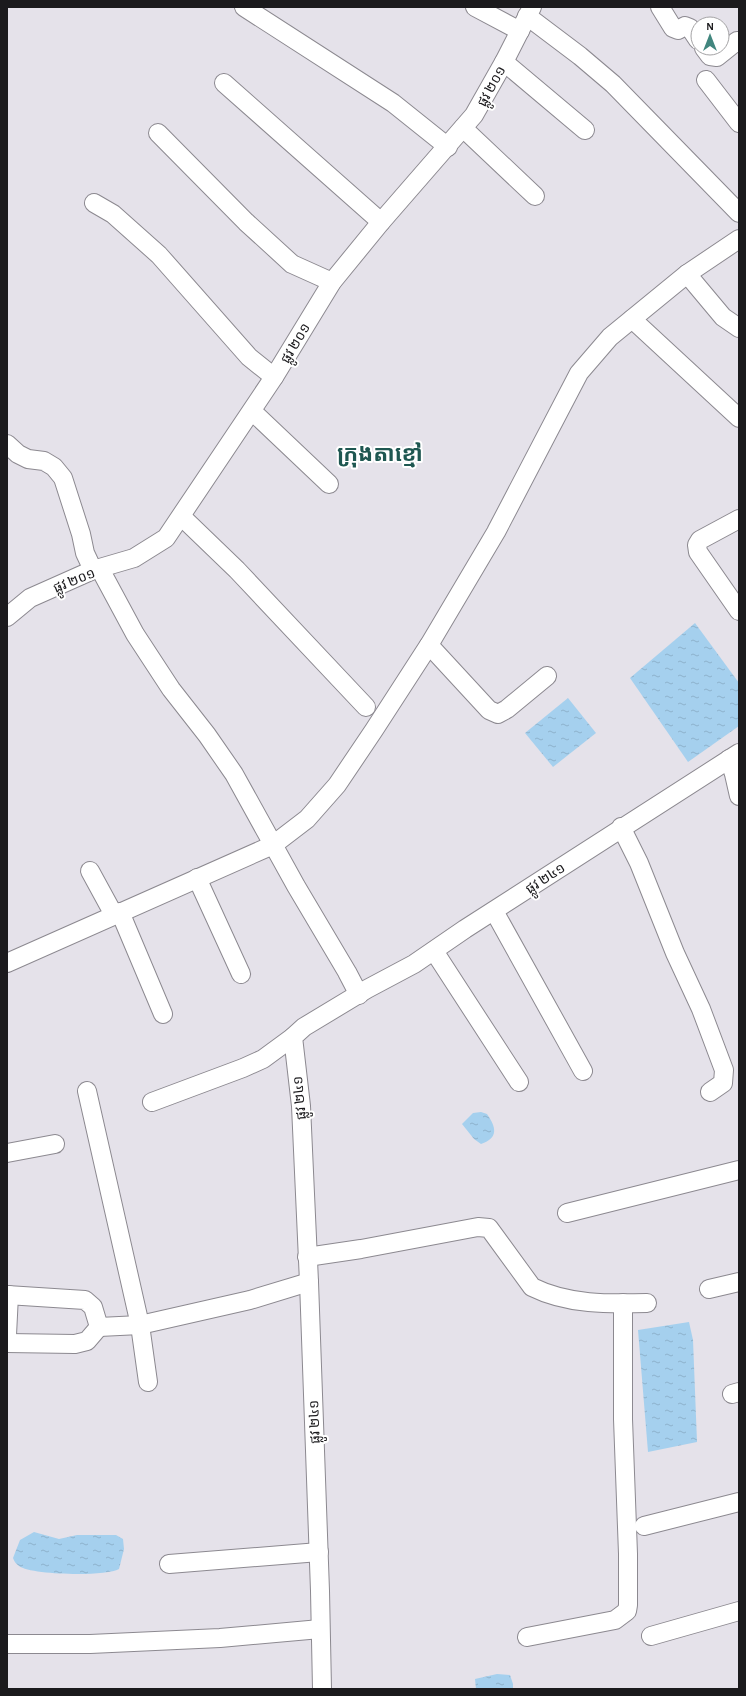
<svg xmlns="http://www.w3.org/2000/svg" width="746" height="1696" font-family="'Alegreya Sans','Noto Sans Khmer',sans-serif">
<style>
.water{fill:url(#water-ripples)}
.lines{fill:none;stroke-linecap:round;stroke-linejoin:round}
.minor-casing{stroke:#8c8990;stroke-width:20}
.minor{stroke:#fff;stroke-width:18}
.labels{text-anchor:middle;stroke-width:4;stroke-linejoin:round;paint-order:stroke}
.street-label{font-size:14px;fill:#1b1a1d;stroke:#fff}
.town-label{font-size:22px;font-weight:bold;fill:#1e5751;stroke:#fff}
</style>
<defs>
<pattern id="water-ripples" width="26" height="14" patternUnits="userSpaceOnUse"><rect width="26" height="14" fill="#a5d0ee"/><path d="M2 4q2-2 4 0t4 0M15 11q2-2 4 0t4 0" fill="none" stroke="#8db2cc"/></pattern>
</defs>
<rect width="100%" height="100%" fill="#e5e2ea"/>
<!-- water -->
<g class="water">
<polygon points="695,623 739,683 739,726 688,762 630,678"/>
<polygon points="568,698 596,733 553,767 525,733"/>
<path d="M481,1112L487,1114C496,1127 499,1138 481,1144L474,1139L462,1124L473,1113Z"/>
<polygon points="689,1322 693,1340 697,1442 648,1452 638,1330"/>
<path d="M34,1532L59,1539L77,1535H116L123,1539L124,1549L119,1569C105,1577 31,1575 19,1566C16,1564 14,1561 13,1558L20,1540Z"/>
<polygon points="497,1674 510,1675 513,1684 513,1689 476,1689 475,1679"/>
</g>
<g class="lines">
<!-- minor casing -->
<g class="minor-casing">
<g id="minor">
<polyline points="244,7 393,103 448,147"/>
<polyline points="475,7 520,31"/>
<polyline points="660,7 673,28 678,30 685,26 690,28 698,40"/>
<polyline points="527,16 580,56 613,84 739,213"/>
<polyline points="704,48 710,56 717,57 737,41 739,43"/>
<polyline points="504,62 585,130"/>
<polyline points="706,80 739,123"/>
<polyline points="224,83 381,222"/>
<polyline points="463,128 535,196"/>
<polyline points="158,133 246,222 292,264 332,282"/>
<polyline points="94,203 113,214 159,255 249,357 274,377"/>
<polyline points="687,274 723,317 739,328"/>
<polyline points="632,319 739,418"/>
<polyline points="252,411 329,484"/>
<polyline points="7,444 18,454 28,459 44,461 54,467 63,478 81,534 85,553 93,570"/>
<polyline points="182,517 237,570 366,707"/>
<polyline points="739,519 700,540 697,545 698,552 739,611"/>
<polyline points="100,569 135,634 171,689 207,735 234,774 296,886 347,972 359,995"/>
<polyline points="7,617 30,598 93,570 134,558 166,538 274,377 332,282 381,222 474,115 504,62 532,7"/>
<polyline points="429,645 489,710 498,714 507,709 547,676"/>
<polyline points="729,759 734,774 739,796"/>
<polyline points="621,827 639,863 675,953 701,1009 724,1070 723,1083 710,1092"/>
<polyline points="90,871 114,915"/>
<polyline points="197,878 241,974"/>
<polyline points="494,911 583,1071"/>
<polyline points="120,912 163,1014"/>
<polyline points="434,951 519,1082"/>
<polyline points="7,963 273,845 307,819 337,785 374,730 429,645 496,532 579,373 610,337 687,274 739,239"/>
<polyline points="87,1091 140,1325 148,1382"/>
<polyline points="152,1102 243,1068 263,1059 293,1037"/>
<polyline points="7,1153 55,1144"/>
<polyline points="567,1213 739,1170"/>
<path d="M307,1257L361,1249L478,1227L489,1228L532,1287C568,1305 609,1304 647,1303"/>
<polyline points="709,1289 739,1282"/>
<polyline points="7,1295 85,1300 93,1307 99,1327 140,1325 250,1300 309,1282"/>
<polyline points="7,1335 9,1295"/>
<polyline points="7,1343 75,1344 87,1341 99,1327"/>
<polyline points="732,1394 739,1392"/>
<polyline points="644,1526 739,1502"/>
<polyline points="169,1564 319,1552"/>
<polyline points="651,1636 739,1611"/>
<polyline points="527,1637 615,1620 627,1611 628,1605 628,1554 623,1419 623,1303"/>
<polyline points="7,1644 90,1644 220,1638 320,1629"/>
<polyline points="322,1689 320,1591 309,1282 301,1106 293,1037 304,1027 367,989 414,964 465,929 739,753"/>
</g>
</g>
<!-- minor -->
<use href="#minor" class="minor"/>
</g>
<g class="labels">
<!-- street labels -->
<g class="street-label">
<text transform="translate(491 86) rotate(-61)" y="5">ផ្លូវ ២០១</text>
<text transform="translate(295 343) rotate(-59)" y="5">ផ្លូវ ២០១</text>
<text transform="translate(74 580) rotate(-22)" y="5">ផ្លូវ ២០១</text>
<text transform="translate(545 878) rotate(-33)" y="5">ផ្លូវ ២៤១</text>
<text transform="translate(299 1098) rotate(-95)" y="5">ផ្លូវ ២៤១</text>
<text transform="translate(314 1422) rotate(-92)" y="5">ផ្លូវ ២៤១</text>
</g>
<!-- town labels -->
<g class="town-label">
<text x="380" y="461">ក្រុងតាខ្មៅ</text>
</g>
</g>
<!-- border -->
<rect width="746" height="1696" fill="none" stroke="#1b1a1d" stroke-width="16"/>
<!-- north arrow -->
<g transform="translate(710 36)"><circle r="19" fill="#ffffff" stroke="#a4a3a5"/>
<path d="M0-3L7 15L0 10L-7 15Z" fill="#41867e"/>
<text y="-6" font-size="11" font-weight="bold" text-anchor="middle" fill="#1b1a1d">N</text>
</g>
</svg>
